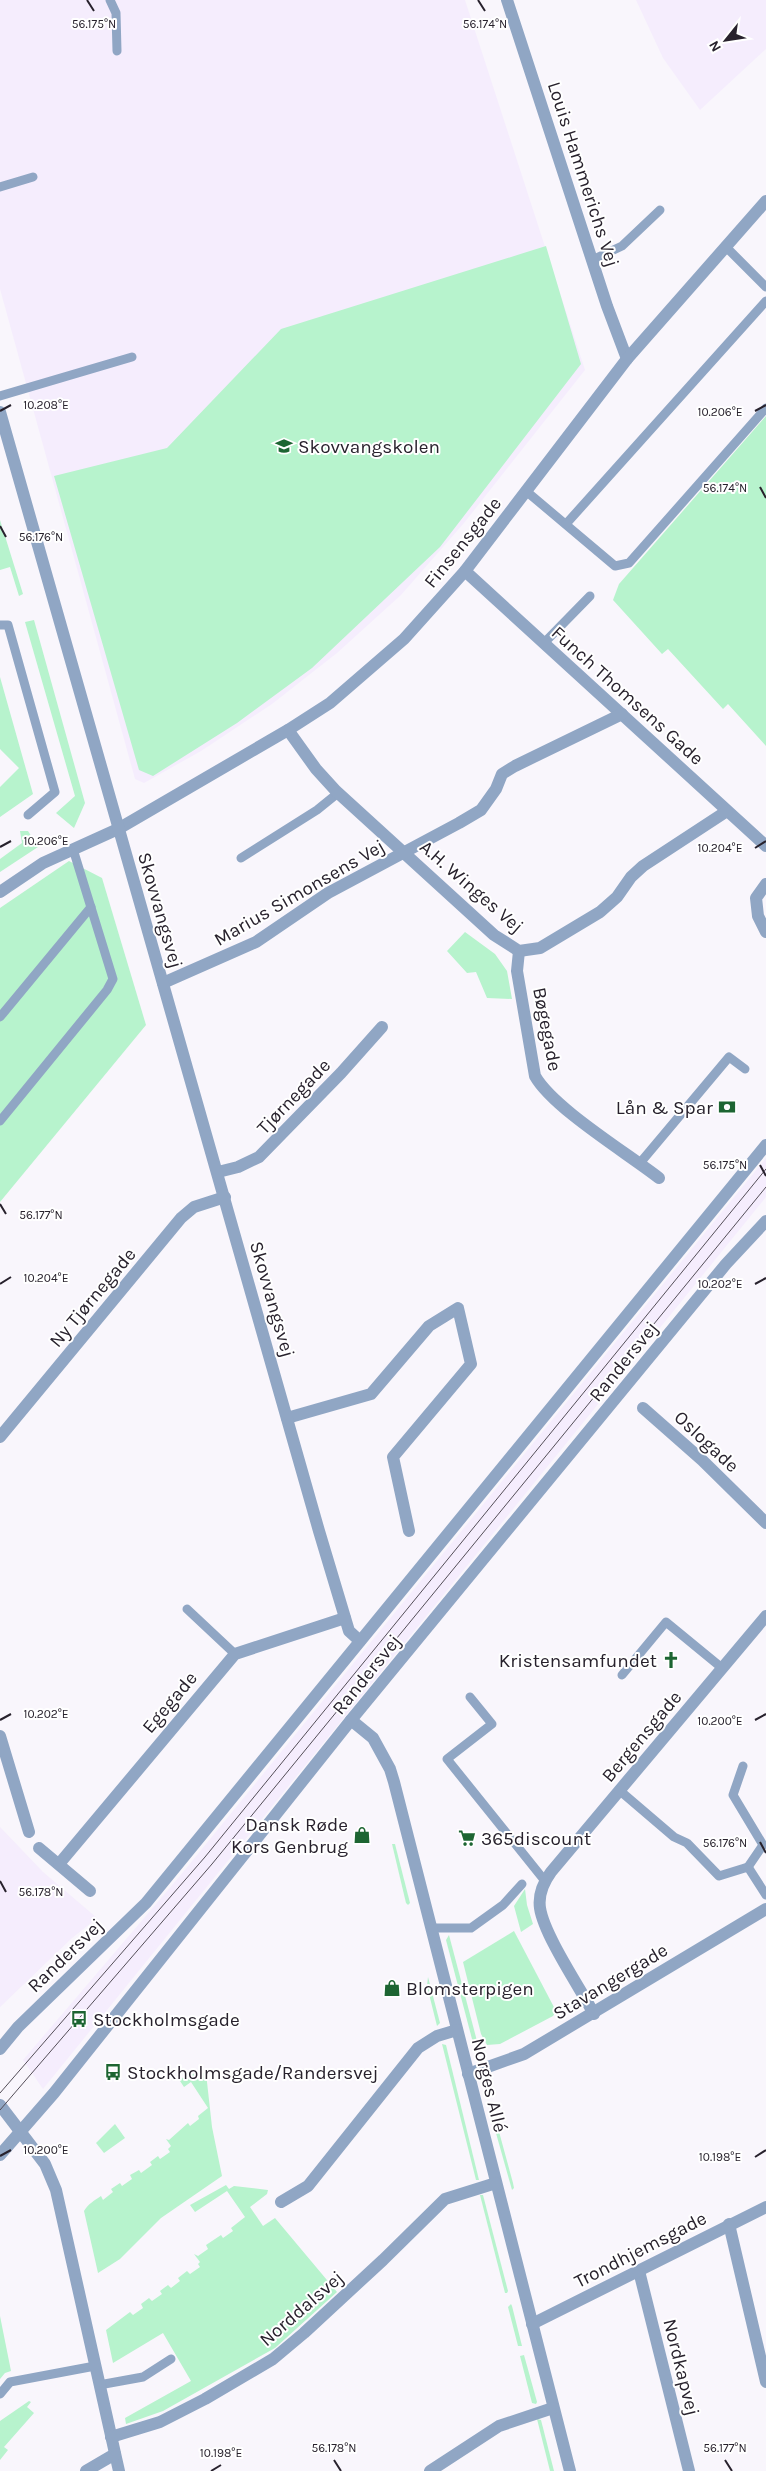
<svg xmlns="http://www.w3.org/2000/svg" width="766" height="2471" font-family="Karla,sans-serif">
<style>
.built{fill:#f5edfd}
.green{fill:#b7f3cd}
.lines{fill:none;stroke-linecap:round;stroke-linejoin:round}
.service{stroke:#90a6c4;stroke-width:9}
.minor{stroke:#90a6c4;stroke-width:12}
.tertiary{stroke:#90a6c4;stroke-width:12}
.tram{stroke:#544e58;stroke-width:1}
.ticks{fill:none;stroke:#28222d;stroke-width:2}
.labels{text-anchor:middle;stroke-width:4;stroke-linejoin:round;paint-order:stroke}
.street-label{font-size:19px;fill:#28222d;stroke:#fff}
.poi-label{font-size:19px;fill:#28222d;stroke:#fff;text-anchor:start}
.ticks-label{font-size:12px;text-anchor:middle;fill:#28222d;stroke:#fff;stroke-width:4;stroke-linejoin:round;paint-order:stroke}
</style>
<rect width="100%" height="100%" fill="#f9f6fc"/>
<!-- built -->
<g class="built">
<polygon points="0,0 465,0 585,370 464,523 401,595 337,653 272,704 201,751 144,783 135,779 0,289"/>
<polygon points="636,0 766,0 766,49 700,110 663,58"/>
<polygon points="766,1158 766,1197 43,2089 23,2060 179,1877"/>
<polygon points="0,1827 43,1872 97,1918 72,1938 0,2007"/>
</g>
<!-- green -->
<g class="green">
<polygon points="546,246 581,364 440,547 312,668 237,723 153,776 139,770 54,476 167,448 281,329"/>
<polygon points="766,416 766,746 728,704 723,709 668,649 662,654 613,600 619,584"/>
<polygon points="0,520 23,594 19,596 10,567 0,570"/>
<polygon points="34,620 85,803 74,828 56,813 75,796 25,622"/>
<polygon points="0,677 33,794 0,817 0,787 19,768 0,749"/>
<polygon points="20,831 28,831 38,847 0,872 0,859 22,843"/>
<polygon points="69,861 102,878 146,1025 0,1202 0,908"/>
<polygon points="465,932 495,954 507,971 512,999 487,998 476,972 467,973 447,951"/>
<polygon points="392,1844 395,1844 410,1903 408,1905 406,1903"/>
<polygon points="525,1889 527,1905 533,1924 521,1932 514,1906"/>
<polygon points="514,1931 556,2011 553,2016 500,2044 487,2045 481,2034 463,1962"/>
<polygon points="449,1935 477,2041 475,2042 472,2039 446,1940"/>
<polygon points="428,1977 440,2023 437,2026 427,1986"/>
<polygon points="442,2044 446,2045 479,2180 476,2180"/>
<path d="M195,2073H206L212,2127L222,2176L161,2218L120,2259L98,2273L84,2211C89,2203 94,2201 101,2196L103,2200L113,2192L111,2189L120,2183L122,2186L132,2179L130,2175L139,2170L141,2173L152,2165L150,2162L158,2156L160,2159L170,2152L168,2149L171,2146L166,2139L169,2140L188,2123L190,2126L199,2119L198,2116L208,2108L191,2082L184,2087L180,2081L182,2078Z"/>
<polygon points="495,2117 513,2183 514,2188 512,2190 492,2119"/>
<polygon points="115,2124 125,2138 104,2153 96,2143"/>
<polygon points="226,2185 229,2189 234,2186 268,2190 267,2194 250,2207 263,2226 275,2218 337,2292 275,2348 163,2411 126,2424 125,2418 191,2381 163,2333 113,2363 106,2330 130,2312 133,2315 143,2308 141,2304 149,2298 152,2301 162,2294 160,2291 168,2285 171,2288 180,2281 178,2278 187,2271 190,2274 200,2267 198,2264 200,2262 194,2254 198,2256 208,2249 206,2245 221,2235 223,2238 233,2231 231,2228 245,2217 227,2191 195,2212 190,2205"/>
<polygon points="483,2195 508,2291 507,2293 505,2293 480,2195"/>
<polygon points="511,2304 512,2306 522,2346 518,2346 508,2307"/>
<polygon points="0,2316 11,2371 5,2373 0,2379"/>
<polygon points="524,2355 537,2402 536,2404 532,2403 520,2356"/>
<polygon points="29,2401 31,2402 27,2407 34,2413 4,2447 8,2450 0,2460 0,2421"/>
<polygon points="537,2419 541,2420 554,2471 550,2471"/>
</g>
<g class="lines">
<!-- service -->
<g class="service">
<polyline points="110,0 116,13 117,51"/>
<polyline points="0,187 33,177"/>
<polyline points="725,246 766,287"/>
<polyline points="592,260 622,246 660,210"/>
<polyline points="0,396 132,357"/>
<polyline points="526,491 615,566 629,563 766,408"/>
<polyline points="566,524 766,301"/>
<polyline points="0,625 8,625 55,792 28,815"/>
<polyline points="544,643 590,596"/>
<polyline points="241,858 317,810 338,793"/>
<polyline points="0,1017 91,907"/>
<polyline points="0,1121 107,990 113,979 73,849"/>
<polyline points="640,1163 729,1057 745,1069"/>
<polyline points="187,1609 235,1654"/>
<polyline points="622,1675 666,1622 722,1668"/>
<polyline points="470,1697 492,1724 447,1759 545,1881"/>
<polyline points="743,1766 733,1795 763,1845 748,1867"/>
<polyline points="619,1790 674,1837 687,1843 719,1876 748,1867 766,1895"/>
<polyline points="431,1928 471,1928 503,1905 522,1884"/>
<polyline points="99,2385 143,2377 171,2359"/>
<polyline points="0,2394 10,2382 95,2366"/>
</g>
<!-- minor -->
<g class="minor">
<polyline points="507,0 607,306 627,359"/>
<polyline points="465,571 766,846"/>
<polyline points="288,730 316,769 336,791 494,935 519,951 540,948 600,912 617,897 631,877 643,866 727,811"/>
<polyline points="766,884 756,898 758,916 766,932"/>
<polyline points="0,892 43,863 118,829 288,730 330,703 404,639 465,571 627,359 766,201"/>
<path d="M519,951L517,971L535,1076C553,1108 627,1153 659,1178"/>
<polyline points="163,983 256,942 328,893 459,823 481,810 496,789 502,774 515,766 622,714"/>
<polyline points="218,1172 238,1167 259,1157 341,1073 382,1027"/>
<polyline points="643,1408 702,1460 766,1523"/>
<polyline points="287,1418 371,1394 429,1326 458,1308 471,1364 393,1457 409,1531"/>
<polyline points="0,1437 181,1218 194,1207 225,1197"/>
<polyline points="351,1720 373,1738 390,1769 394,1782 570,2471"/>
<polyline points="0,1736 29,1832"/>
<polyline points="39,1848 90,1891"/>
<polyline points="59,1864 235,1654 345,1618"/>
<path d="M594,2014C580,1988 544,1935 540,1908C538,1894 543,1883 551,1872L766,1616"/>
<polyline points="468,2074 524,2054 766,1909"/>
<polyline points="0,2105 45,2164 56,2190 119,2471"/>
<polyline points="281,2202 308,2186 418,2048 437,2036 457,2030"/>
<polyline points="729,2224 766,2382"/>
<polyline points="639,2271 689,2471"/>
<polyline points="532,2324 766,2207"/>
<polyline points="111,2437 160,2422 205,2399 273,2359 304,2333 383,2260 445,2199 496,2183"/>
<polyline points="86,2471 115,2454"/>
<polyline points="430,2471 499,2426 553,2408"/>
</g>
<!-- tertiary -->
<g class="tertiary">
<polyline points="0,412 319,1531 349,1631 360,1641"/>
<polyline points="0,2049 18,2027 146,1903 766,1145"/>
<polyline points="0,2155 54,2093 351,1720 726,1264 766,1221"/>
</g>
<!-- tram -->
<g class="tram">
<polyline points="0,2093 205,1857 766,1169"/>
<polyline points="0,2110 212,1864 766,1187"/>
</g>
</g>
<!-- ticks -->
<path class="ticks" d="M87,0L94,11M478,0L485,11M0,411L11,405M755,411L766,405M760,487L766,498M0,526L6,537M0,847L11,841M755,848L766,841M760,1165L766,1176M0,1204L6,1214M0,1284L11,1277M755,1284L766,1278M0,1720L11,1714M755,1720L766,1714M760,1842L766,1853M0,1881L6,1892M0,2156L11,2150M755,2157L766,2150M334,2460L341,2471M725,2460L732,2471M211,2471L221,2465"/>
<!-- icons -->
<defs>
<g id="school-bare" transform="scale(1.35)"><path d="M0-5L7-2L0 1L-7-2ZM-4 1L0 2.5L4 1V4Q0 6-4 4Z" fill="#1d6532" stroke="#fff" stroke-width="2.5" paint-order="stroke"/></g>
<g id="bank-bare" transform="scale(1.35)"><path d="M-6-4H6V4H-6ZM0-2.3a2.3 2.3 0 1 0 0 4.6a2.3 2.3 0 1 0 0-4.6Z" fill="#1d6532" stroke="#fff" stroke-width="2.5" paint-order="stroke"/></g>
<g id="church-bare" transform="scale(1.35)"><path d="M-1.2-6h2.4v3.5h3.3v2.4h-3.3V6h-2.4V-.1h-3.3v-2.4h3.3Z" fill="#1d6532" stroke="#fff" stroke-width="2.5" paint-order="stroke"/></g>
<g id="shop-bare" transform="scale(1.35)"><path d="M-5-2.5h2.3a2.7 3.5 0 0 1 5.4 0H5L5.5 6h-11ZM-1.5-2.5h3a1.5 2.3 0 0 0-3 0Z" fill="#1d6532" stroke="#fff" stroke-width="2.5" paint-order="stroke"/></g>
<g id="supermarket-bare" transform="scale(1.35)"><path d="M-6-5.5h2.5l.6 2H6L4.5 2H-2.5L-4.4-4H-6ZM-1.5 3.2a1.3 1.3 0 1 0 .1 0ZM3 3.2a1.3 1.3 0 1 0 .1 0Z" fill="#1d6532" stroke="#fff" stroke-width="2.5" paint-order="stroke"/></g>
<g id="bus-bare" transform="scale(1.35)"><path d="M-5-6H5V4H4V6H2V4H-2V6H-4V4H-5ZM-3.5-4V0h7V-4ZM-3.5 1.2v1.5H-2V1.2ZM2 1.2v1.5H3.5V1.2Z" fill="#1d6532" stroke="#fff" stroke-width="2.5" paint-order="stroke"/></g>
</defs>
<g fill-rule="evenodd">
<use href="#school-bare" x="284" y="446"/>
<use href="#bank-bare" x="727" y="1107"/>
<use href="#church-bare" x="671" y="1660"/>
<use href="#shop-bare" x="362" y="1835"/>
<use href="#supermarket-bare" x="467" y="1838"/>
<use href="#shop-bare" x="392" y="1988"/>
<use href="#bus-bare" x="79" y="2019"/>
<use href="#bus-bare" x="113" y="2072"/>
</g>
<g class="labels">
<!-- street labels -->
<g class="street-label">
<text transform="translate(584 174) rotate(72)" y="7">Louis Hammerichs Vej</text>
<text transform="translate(462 542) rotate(-51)" y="7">Finsensgade</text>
<text transform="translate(628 695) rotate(42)" y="7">Funch Thomsens Gade</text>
<text transform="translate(472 886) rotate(41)" y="7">A.H. Winges Vej</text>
<text transform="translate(299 892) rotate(-30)" y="7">Marius Simonsens Vej</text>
<text transform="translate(161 910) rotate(74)" y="7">Skovvangsvej</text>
<text transform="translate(548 1029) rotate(79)" y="7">Bøgegade</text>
<text transform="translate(293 1096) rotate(-46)" y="7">Tjørnegade</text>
<text transform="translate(92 1297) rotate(-50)" y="7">Ny Tjørnegade</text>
<text transform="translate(273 1299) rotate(74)" y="7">Skovvangsvej</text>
<text transform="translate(623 1361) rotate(-51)" y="7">Randersvej</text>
<text transform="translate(707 1441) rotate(43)" y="7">Oslogade</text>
<text transform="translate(366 1674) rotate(-51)" y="7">Randersvej</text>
<text transform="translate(169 1702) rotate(-50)" y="7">Egegade</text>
<text transform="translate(641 1736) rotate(-50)" y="7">Bergensgade</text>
<text transform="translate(65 1955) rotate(-44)" y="7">Randersvej</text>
<text transform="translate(610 1981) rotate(-31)" y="7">Stavangergade</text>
<text transform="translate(490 2085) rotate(76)" y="7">Norges Allé</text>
<text transform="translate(640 2249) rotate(-27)" y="7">Trondhjemsgade</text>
<text transform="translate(301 2308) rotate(-41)" y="7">Norddalsvej</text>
<text transform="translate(682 2367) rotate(76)" y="7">Nordkapvej</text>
</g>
<!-- poi labels -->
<g class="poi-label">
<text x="298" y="453">Skovvangskolen</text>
<text x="713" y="1114" text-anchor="end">Lån &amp; Spar</text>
<text x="657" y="1667" text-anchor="end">Kristensamfundet</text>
<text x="348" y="1831" text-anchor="end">Dansk Røde<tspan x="348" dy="22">Kors Genbrug</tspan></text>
<text x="481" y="1845">365discount</text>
<text x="406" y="1995">Blomsterpigen</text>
<text x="93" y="2026">Stockholmsgade</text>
<text x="127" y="2079">Stockholmsgade/Randersvej</text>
</g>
</g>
<g class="ticks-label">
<text x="94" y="28">56.175°N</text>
<text x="485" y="28">56.174°N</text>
<text x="46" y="409">10.208°E</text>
<text x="720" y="416">10.206°E</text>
<text x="725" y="492">56.174°N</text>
<text x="41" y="541">56.176°N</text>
<text x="46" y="845">10.206°E</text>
<text x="720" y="852">10.204°E</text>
<text x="725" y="1169">56.175°N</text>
<text x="41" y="1219">56.177°N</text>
<text x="46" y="1282">10.204°E</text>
<text x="720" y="1288">10.202°E</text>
<text x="46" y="1718">10.202°E</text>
<text x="720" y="1725">10.200°E</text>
<text x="725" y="1847">56.176°N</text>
<text x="41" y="1896">56.178°N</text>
<text x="46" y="2154">10.200°E</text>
<text x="720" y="2161">10.198°E</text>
<text x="334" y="2452">56.178°N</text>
<text x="725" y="2452">56.177°N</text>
<text x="221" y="2457">10.198°E</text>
</g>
<!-- north arrow -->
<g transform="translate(726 40) rotate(240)" stroke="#ffffff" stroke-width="4" paint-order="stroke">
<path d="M0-4L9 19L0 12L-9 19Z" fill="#28222d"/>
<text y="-8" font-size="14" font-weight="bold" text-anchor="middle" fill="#28222d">N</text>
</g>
</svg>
